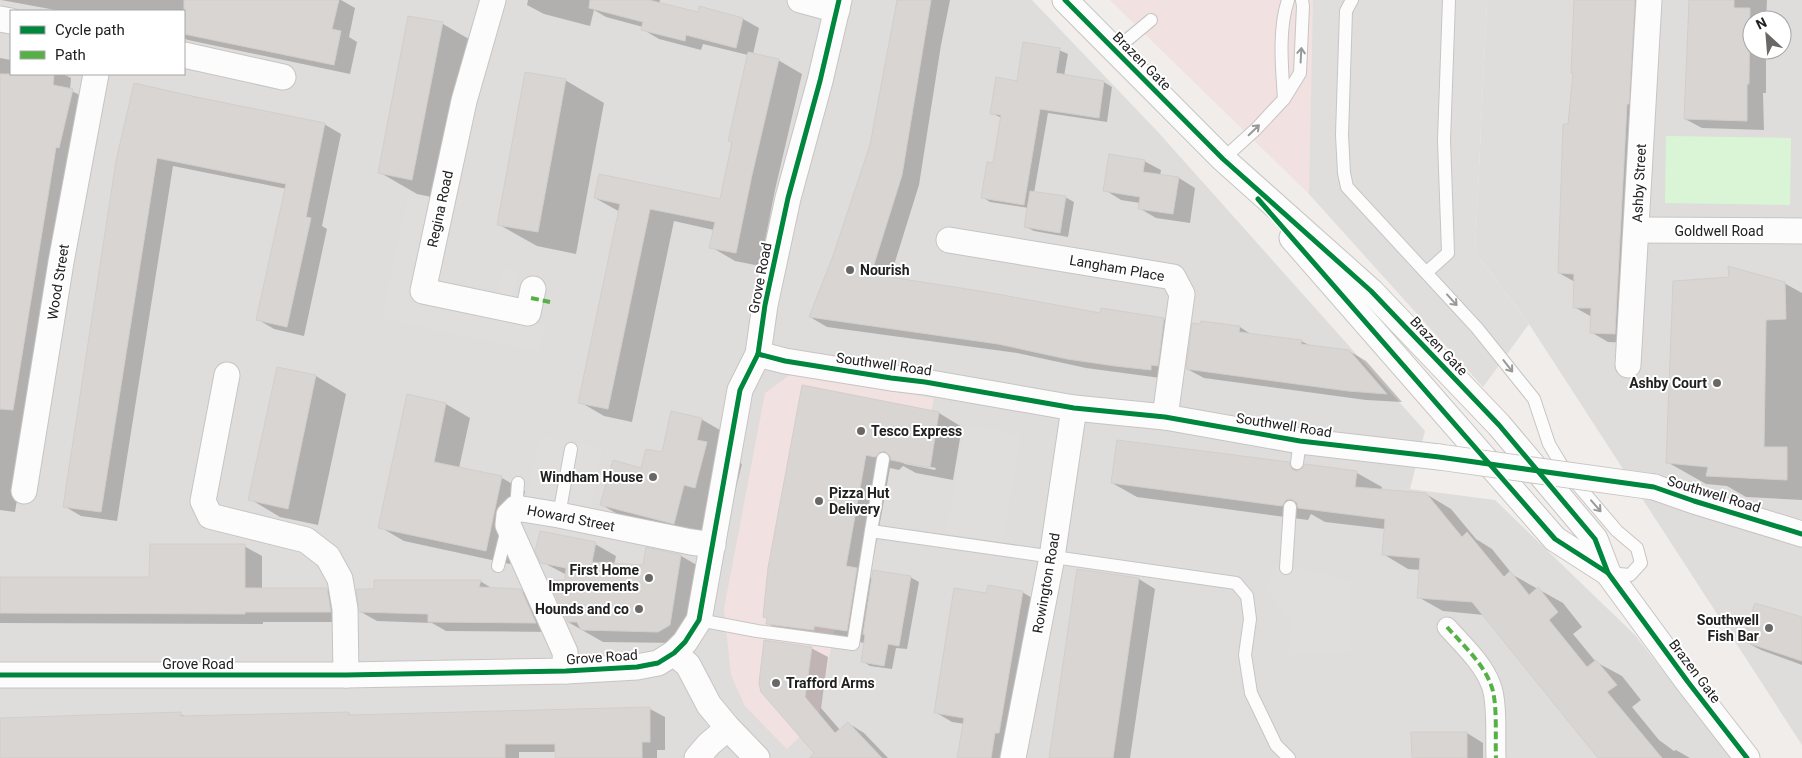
<svg xmlns="http://www.w3.org/2000/svg" width="1802" height="758" font-family="Roboto,sans-serif">
<style>
.residential{fill:#dfdddb;fill-rule:evenodd}
.commercial{fill:#f1e1e1}
.park{fill:#daf5d6}
.parking{fill:#e0dedd}
.shadow{fill:#0003;fill-rule:evenodd}
.building{fill:#d8d5d2;stroke:#d3cecb}
.lines{fill:none;stroke-linecap:round;stroke-linejoin:round}
.service-casing{stroke:#c7c5c4;stroke-width:14}
.pedestrian-casing{stroke:#c7c5c4;stroke-width:21}
.minor-casing{stroke:#c7c5c4;stroke-width:27}
.service{stroke:#fdfcfc;stroke-width:12}
.pedestrian{stroke:#fdfcfc;stroke-width:19}
.minor{stroke:#fdfcfc;stroke-width:25}
.minor-bridge-casing{stroke:#c7c5c4;stroke-width:27;stroke-linecap:butt}
.minor-bridge{stroke:#fdfcfc;stroke-width:25}
.quiet{stroke:#55b145;stroke-width:4;stroke-dasharray:8 4;stroke-linecap:butt}
.cycleway-casing{stroke:#fff;stroke-width:8}
.cycleway{stroke:#00873e;stroke-width:5}
.oneway{stroke:#9a9999}
.poi-dot{fill:#696867;stroke:#fff;stroke-width:2}
.labels{text-anchor:middle;stroke-width:4;stroke-linejoin:round;paint-order:stroke}
.street-label{font-size:14px;fill:#212121;stroke:#fff}
.poi-label{font-size:14px;font-weight:bold;fill:#212121;stroke:#fff;text-anchor:end}
</style>
<rect width="100%" height="100%" fill="#f0edea"/>
<!-- residential -->
<g class="residential">
<path d="M0,0H1032L1158,132L1425,431L1410,489L1495,500L1635,635L1731,758H0ZM11,11H184V74H11Z"/>
<path d="M1487,0H1802V745L1529,324L1475,252ZM1752,20H1782V50H1752Z"/>
</g>
<!-- commercial -->
<g class="commercial">
<polygon points="1110,0 1487,0 1475,252 1529,324 1483,387 1309,194"/>
<polygon points="791,374 934,398 921,466 866,456 818,719 787,749 745,706 731,675 724,609 765,393"/>
</g>
<!-- park -->
<polygon class="park" points="1666,136 1791,138 1790,205 1665,203"/>
<!-- parking -->
<g class="parking">
<polygon points="1313,0 1487,0 1475,252 1529,324 1483,387 1309,194"/>
<polygon points="409,193 431,198 410,298 544,326 538,351 382,318"/>
<polygon points="503,268 518,271 512,301 497,298"/>
<polygon points="966,425 1021,435 1002,543 946,533"/>
<polygon points="539,437 602,448 592,507 528,497"/>
<polygon points="1272,566 1294,568 1350,580 1350,652 1288,655 1292,623 1268,590"/>
</g>
<!-- shadow -->
<g class="shadow">
<polygon points="1,0 341,0 355,8 349,37 357,42 350,74 188,40 184,38 184,11 61,11"/>
<polygon points="528,0 660,0 659,4 699,14 743,19 759,28 753,54 778,60 802,74 775,190 760,266 735,261 711,247 714,230 674,221 632,422 604,416 580,402 620,212 595,198 721,200 748,55 703,44 701,50 659,39 642,29 643,27 606,17 594,10 590,26 544,14 527,5"/>
<polygon points="897,0 950,0 941,45 919,185 890,278 1101,314 1164,319 1181,330 1168,379 1086,368 1017,353 827,327 810,317 834,257 871,145"/>
<polygon points="1574,0 1653,0 1632,343 1608,342 1591,332 1592,317 1574,307 1575,282 1559,273 1574,73"/>
<polygon points="1689,0 1767,0 1766,20 1752,20 1752,50 1766,50 1766,93 1763,93 1764,130 1702,128 1685,119"/>
<polygon points="409,17 443,24 481,46 451,201 417,194 379,172"/>
<polygon points="1059,50 1068,54 1064,76 1104,82 1112,87 1107,122 1048,113 1034,193 1065,197 1074,202 1068,237 1034,231 1026,227 1029,208 990,202 982,197 994,164 1002,118 991,113 1018,83"/>
<polygon points="0,58 11,60 11,74 63,74 71,78 70,90 89,100 73,156 15,512 0,510"/>
<polygon points="565,80 604,103 576,254 537,246 498,224"/>
<polygon points="135,84 324,124 341,134 322,226 327,229 304,336 274,329 257,319 287,189 173,166 117,521 81,516 64,506"/>
<polygon points="1144,161 1161,170 1160,176 1179,178 1195,188 1190,223 1156,218 1139,208 1140,203 1121,200 1105,190"/>
<polygon points="1784,283 1802,293 1802,500 1746,497 1727,486 1706,484 1667,462"/>
<polygon points="1240,327 1252,335 1301,341 1311,346 1349,351 1366,361 1402,402 1366,400 1204,378 1187,369"/>
<polygon points="278,368 316,376 346,394 318,525 280,517 250,499"/>
<path d="M803,387L939,413L962,427L953,480L916,473L903,466L899,470L890,468L870,577L873,579L910,577L919,582L907,649L896,648L892,669L870,666L862,661L865,643L838,639L791,637L767,623L768,618L764,616ZM899,461L936,468L935,470L905,464Z"/>
<polygon points="408,396 446,404 470,418 459,468 502,478 525,491 510,564 404,541 380,527"/>
<polygon points="701,419 737,440 733,459 742,464 731,508 710,544 638,526 602,505"/>
<polygon points="1289,464 1301,471 1357,473 1382,487 1381,491 1426,494 1451,509 1476,539 1492,549 1513,575 1563,603 1582,627 1573,634 1596,662 1622,676 1641,700 1632,707 1659,740 1674,751 1676,750 1690,758 1604,758 1484,615 1443,611 1418,597 1421,570 1408,569 1383,554 1385,529 1325,522 1311,514 1308,520 1137,497 1112,483"/>
<polygon points="595,544 616,556 614,565 644,567 647,549 681,556 702,568 679,643 603,642 568,622 567,575 542,562"/>
<polygon points="244,546 262,556 262,589 327,590 345,600 348,622 263,622 263,624 0,623 0,578 151,578"/>
<polygon points="1078,570 1139,579 1155,589 1130,758 1051,758"/>
<polygon points="480,581 493,589 521,591 538,600 552,632 446,631 432,623 377,621 361,612 375,590"/>
<polygon points="1022,592 1039,602 1009,758 958,758 965,724 952,722 935,712 987,595"/>
<polygon points="1802,621 1802,665 1761,650 1744,641"/>
<polygon points="811,648 828,657 821,708 840,730 848,723 864,733 888,758 810,758 815,753 763,691"/>
<polygon points="650,709 665,717 665,750 657,750 657,758 557,758 557,752 519,752 519,758 0,758 0,719 180,714 187,717 349,714 353,716"/>
<polygon points="1467,733 1483,743 1483,758 1413,758"/>
</g>
<!-- building -->
<g class="building">
<polygon points="184,0 339,0 332,29 341,31 334,65 184,34"/>
<polygon points="590,0 649,0 698,12 699,6 743,18 736,48 686,35 685,41 641,30 643,22 589,8"/>
<polygon points="897,0 931,0 902,175 871,274 986,292 1100,313 1101,308 1164,318 1158,366 1151,365 1151,370 1115,366 1067,359 998,344 809,317 833,256 870,145"/>
<polygon points="1574,0 1635,0 1629,104 1627,104 1615,334 1590,333 1591,308 1573,308 1574,274 1558,273 1563,124 1568,124 1573,73 1571,73"/>
<polygon points="1689,0 1734,0 1734,8 1750,8 1749,84 1747,84 1747,121 1684,119"/>
<polygon points="408,16 443,22 412,180 378,173"/>
<polygon points="1023,42 1060,48 1056,73 1104,81 1099,118 1040,109 1024,205 981,198 987,162 993,163 1001,115 990,114 996,77 1017,81"/>
<polygon points="748,52 779,59 752,175 736,253 709,248 715,222 650,209 608,409 578,403 620,204 594,198 599,174 720,199 732,142 728,141"/>
<polygon points="525,72 566,79 538,232 497,225"/>
<polygon points="0,74 54,74 53,85 73,89 59,148 56,147 13,410 0,409"/>
<polygon points="134,83 196,97 325,123 306,217 311,218 287,327 256,320 286,184 157,158 101,512 63,507 116,161"/>
<polygon points="1109,154 1145,160 1143,172 1179,177 1173,214 1138,209 1140,197 1103,191"/>
<polygon points="1030,191 1066,196 1060,233 1024,227"/>
<polygon points="1728,266 1785,282 1786,319 1766,320 1764,447 1787,447 1787,480 1706,476 1708,467 1666,463 1673,281 1729,277"/>
<polygon points="1201,321 1240,326 1239,332 1302,340 1301,344 1349,350 1387,394 1348,391 1186,369 1192,323 1200,324"/>
<polygon points="277,367 316,375 288,509 248,500"/>
<polygon points="802,385 939,412 930,468 891,460 890,456 885,451 880,452 875,457 866,455 846,566 857,568 847,631 814,626 814,630 766,624 767,618 763,617 768,568"/>
<polygon points="407,394 446,403 434,462 502,476 486,551 378,528"/>
<polygon points="671,411 702,418 697,440 707,442 695,488 684,485 674,524 600,505 613,460 641,468 646,449 662,452"/>
<polygon points="1117,440 1289,462 1292,469 1296,471 1303,468 1305,464 1357,471 1355,487 1426,493 1462,537 1467,532 1504,577 1510,571 1529,595 1538,587 1558,612 1549,620 1587,667 1596,660 1617,685 1607,692 1662,758 1598,758 1472,602 1417,598 1420,558 1382,555 1385,519 1298,508 1297,503 1291,499 1286,500 1282,506 1111,483"/>
<polygon points="540,531 596,542 592,562 643,565 646,547 681,555 670,625 658,632 581,630 577,622 568,622 549,580 565,580 566,568 541,563 535,551"/>
<polygon points="150,544 245,544 245,588 327,588 331,612 245,612 245,614 0,613 0,577 149,577"/>
<polygon points="1077,569 1139,578 1113,758 1049,758"/>
<polygon points="873,570 911,576 899,646 888,644 884,666 861,662 865,635 863,634"/>
<polygon points="374,580 481,580 479,587 521,589 536,623 428,622 428,614 359,612 356,589 374,589"/>
<polygon points="988,585 1023,591 999,733 995,733 991,758 957,758 964,718 934,713 954,588 986,593"/>
<polygon points="1755,603 1802,617 1802,661 1742,641"/>
<polygon points="764,640 812,647 805,697 835,733 848,722 882,758 809,758 814,753 761,692 759,683"/>
<polygon points="650,707 650,742 642,742 642,758 555,758 555,744 505,744 505,758 0,758 0,718 181,712 181,716 349,712 349,715"/>
<polygon points="1411,732 1467,732 1467,758 1412,758"/>
</g>
<g class="lines">
<!-- service casing -->
<g class="service-casing">
<g id="service">
<polyline points="1352,0 1346,11 1342,135 1344,173 1347,187 1477,328 1534,399 1549,444 1564,469 1617,531 1637,548 1641,563 1630,575 1608,573"/>
<polyline points="1115,50 1151,20"/>
<path d="M1284,99C1282,68 1278,30 1288,0"/>
<polyline points="1223,159 1256,129 1284,99 1300,73 1303,6 1302,0"/>
<polyline points="1427,272 1448,253 1444,140 1449,0"/>
<polyline points="1297,463 1300,441"/>
<polyline points="516,508 518,483"/>
<polyline points="559,515 571,449"/>
<polyline points="871,531 883,459"/>
<polyline points="498,566 507,529"/>
<polyline points="1286,568 1290,507"/>
<polyline points="699,620 757,631 853,644 871,531 1236,583 1247,596 1250,619 1245,655 1251,693 1276,745 1289,758"/>
</g>
</g>
<!-- pedestrian casing -->
<g class="pedestrian-casing">
<path id="pedestrian" d="M1447,627C1463,645 1483,663 1491,685C1498,702 1495,739 1496,758"/>
</g>
<!-- minor casing -->
<g class="minor-casing">
<g id="minor">
<polyline points="493,0 464,101 423,291 528,313 533,289"/>
<polyline points="800,0 837,10"/>
<polyline points="1065,0 1223,159 1371,291 1499,425 1595,539 1608,573 1688,682 1747,758"/>
<polyline points="0,19 11,21"/>
<polyline points="184,55 283,77"/>
<polyline points="1637,230 1802,231"/>
<polyline points="1292,238 1555,539 1608,573"/>
<polyline points="949,240 1173,277 1182,294 1165,417"/>
<polyline points="758,354 785,361 891,378 925,382 1074,408 1165,417 1300,441 1439,457"/>
<polyline points="1628,365 1649,0"/>
<polyline points="227,375 203,501 210,516 306,540 328,557 340,579 345,609 346,675"/>
<polyline points="1654,487 1694,501 1802,534"/>
<polyline points="24,491 61,262 96,74"/>
<polyline points="674,653 688,665 709,705 728,728 757,758"/>
<polyline points="566,671 565,652 508,525 509,515 516,508 559,515 691,542 713,545"/>
<polyline points="0,675 346,675 566,671 637,667 658,663 674,653 685,642 699,620 740,390 758,354 765,305 788,198 820,81 839,0"/>
<polyline points="697,758 709,744 728,728"/>
<polyline points="1013,758 1052,557 1074,408"/>
</g>
</g>
<!-- service -->
<use href="#service" class="service"/>
<!-- pedestrian -->
<use href="#pedestrian" class="pedestrian"/>
<!-- minor -->
<use href="#minor" class="minor"/>
<!-- minor-bridge casing -->
<g class="minor-bridge-casing">
<polyline id="minor-bridge" points="1439,457 1654,487"/>
</g>
<!-- minor-bridge -->
<use href="#minor-bridge" class="minor-bridge"/>
<!-- quiet -->
<g class="quiet">
<polyline points="531,298 550,302"/>
<path d="M1447,627C1463,645 1483,663 1491,685C1498,702 1495,739 1496,758"/>
</g>
<!-- cycleway casing -->
<g class="cycleway-casing">
<g id="cycleway">
<polyline points="1065,0 1223,159 1371,291 1499,425 1595,539 1608,573 1688,682 1747,758"/>
<polyline points="1258,199 1555,539 1608,573"/>
<polyline points="758,354 785,361 891,378 925,382 1074,408 1165,417 1300,441 1439,457 1654,487 1694,501 1802,534"/>
<polyline points="0,675 346,675 566,671 637,667 658,663 674,653 685,642 699,620 740,390 758,354 765,305 788,198 820,81 839,0"/>
</g>
</g>
<!-- cycleway -->
<use href="#cycleway" class="cycleway"/>
</g>
<!-- one-way arrows -->
<defs><path id="oneway-shaft" d="M-6 0H5M1.5-3L5.5 0L1.5 3" fill="none" stroke-width="1.6" stroke-linecap="round" stroke-linejoin="round" transform="scale(1.25)"/></defs>
<g class="oneway">
<use href="#oneway-shaft" transform="translate(1301 55) rotate(-87)"/>
<use href="#oneway-shaft" transform="translate(1254 130) rotate(-44)"/>
<use href="#oneway-shaft" transform="translate(1452 300) rotate(48)"/>
<use href="#oneway-shaft" transform="translate(1508 366) rotate(52)"/>
<use href="#oneway-shaft" transform="translate(1596 506) rotate(49)"/>
</g>
<!-- markers -->
<g class="poi-dot">
<circle cx="850" cy="270" r="5"/>
<circle cx="1717" cy="383" r="5"/>
<circle cx="861" cy="431" r="5"/>
<circle cx="653" cy="477" r="5"/>
<circle cx="819" cy="501" r="5"/>
<circle cx="649" cy="578" r="5"/>
<circle cx="639" cy="609" r="5"/>
<circle cx="1769" cy="628" r="5"/>
<circle cx="776" cy="683" r="5"/>
</g>
<g class="labels">
<!-- street labels -->
<g class="street-label">
<text transform="translate(1142 61) rotate(45)" y="5">Brazen Gate</text>
<text transform="translate(1639 183) rotate(-87)" y="5">Ashby Street</text>
<text transform="translate(440 209) rotate(-78)" y="5">Regina Road</text>
<text x="1719" y="236">Goldwell Road</text>
<text transform="translate(1117 268) rotate(10)" y="5">Langham Place</text>
<text transform="translate(760 278) rotate(-79)" y="5">Grove Road</text>
<text transform="translate(58 282) rotate(-81)" y="5">Wood Street</text>
<text transform="translate(1439 346) rotate(46)" y="5">Brazen Gate</text>
<text transform="translate(884 364) rotate(8)" y="5">Southwell Road</text>
<text transform="translate(1284 425) rotate(9)" y="5">Southwell Road</text>
<text transform="translate(1714 494) rotate(17)" y="5">Southwell Road</text>
<text transform="translate(571 518) rotate(11)" y="5">Howard Street</text>
<text transform="translate(1046 583) rotate(-80)" y="5">Rowington Road</text>
<text transform="translate(602 657) rotate(-4)" y="5">Grove Road</text>
<text x="198" y="669">Grove Road</text>
<text transform="translate(1695 671) rotate(53)" y="5">Brazen Gate</text>
</g>
<!-- poi labels -->
<g class="poi-label">
<text x="860" y="275" text-anchor="start">Nourish</text>
<text x="1707" y="388">Ashby Court</text>
<text x="871" y="436" text-anchor="start">Tesco Express</text>
<text x="643" y="482">Windham House</text>
<text x="829" y="498" text-anchor="start">Pizza Hut<tspan x="829" dy="16">Delivery</tspan></text>
<text x="639" y="575">First Home<tspan x="639" dy="16">Improvements</tspan></text>
<text x="629" y="614">Hounds and co</text>
<text x="1759" y="625">Southwell<tspan x="1759" dy="16">Fish Bar</tspan></text>
<text x="786" y="688" text-anchor="start">Trafford Arms</text>
</g>
</g>
<!-- legend -->
<rect x="10" y="10" width="175" height="65" fill="#ffffff" stroke="#a6a6a6"/>
<rect x="20" y="26" width="25" height="8" fill="#00873e" stroke="#a6a6a6"/>
<text x="55" y="35" font-size="15" fill="#212121">Cycle path</text>
<rect x="20" y="51" width="25" height="8" fill="#55b145" stroke="#a6a6a6"/>
<text x="55" y="60" font-size="15" fill="#212121">Path</text>
<!-- north arrow -->
<g transform="translate(1767 35) rotate(334)"><circle r="24" fill="#ffffff" stroke="#a6a6a6"/>
<path d="M0-4L9 19L0 12L-9 19Z" fill="#696867"/>
<text y="-8" font-size="14" font-weight="bold" text-anchor="middle" fill="#212121">N</text>
</g>
</svg>
